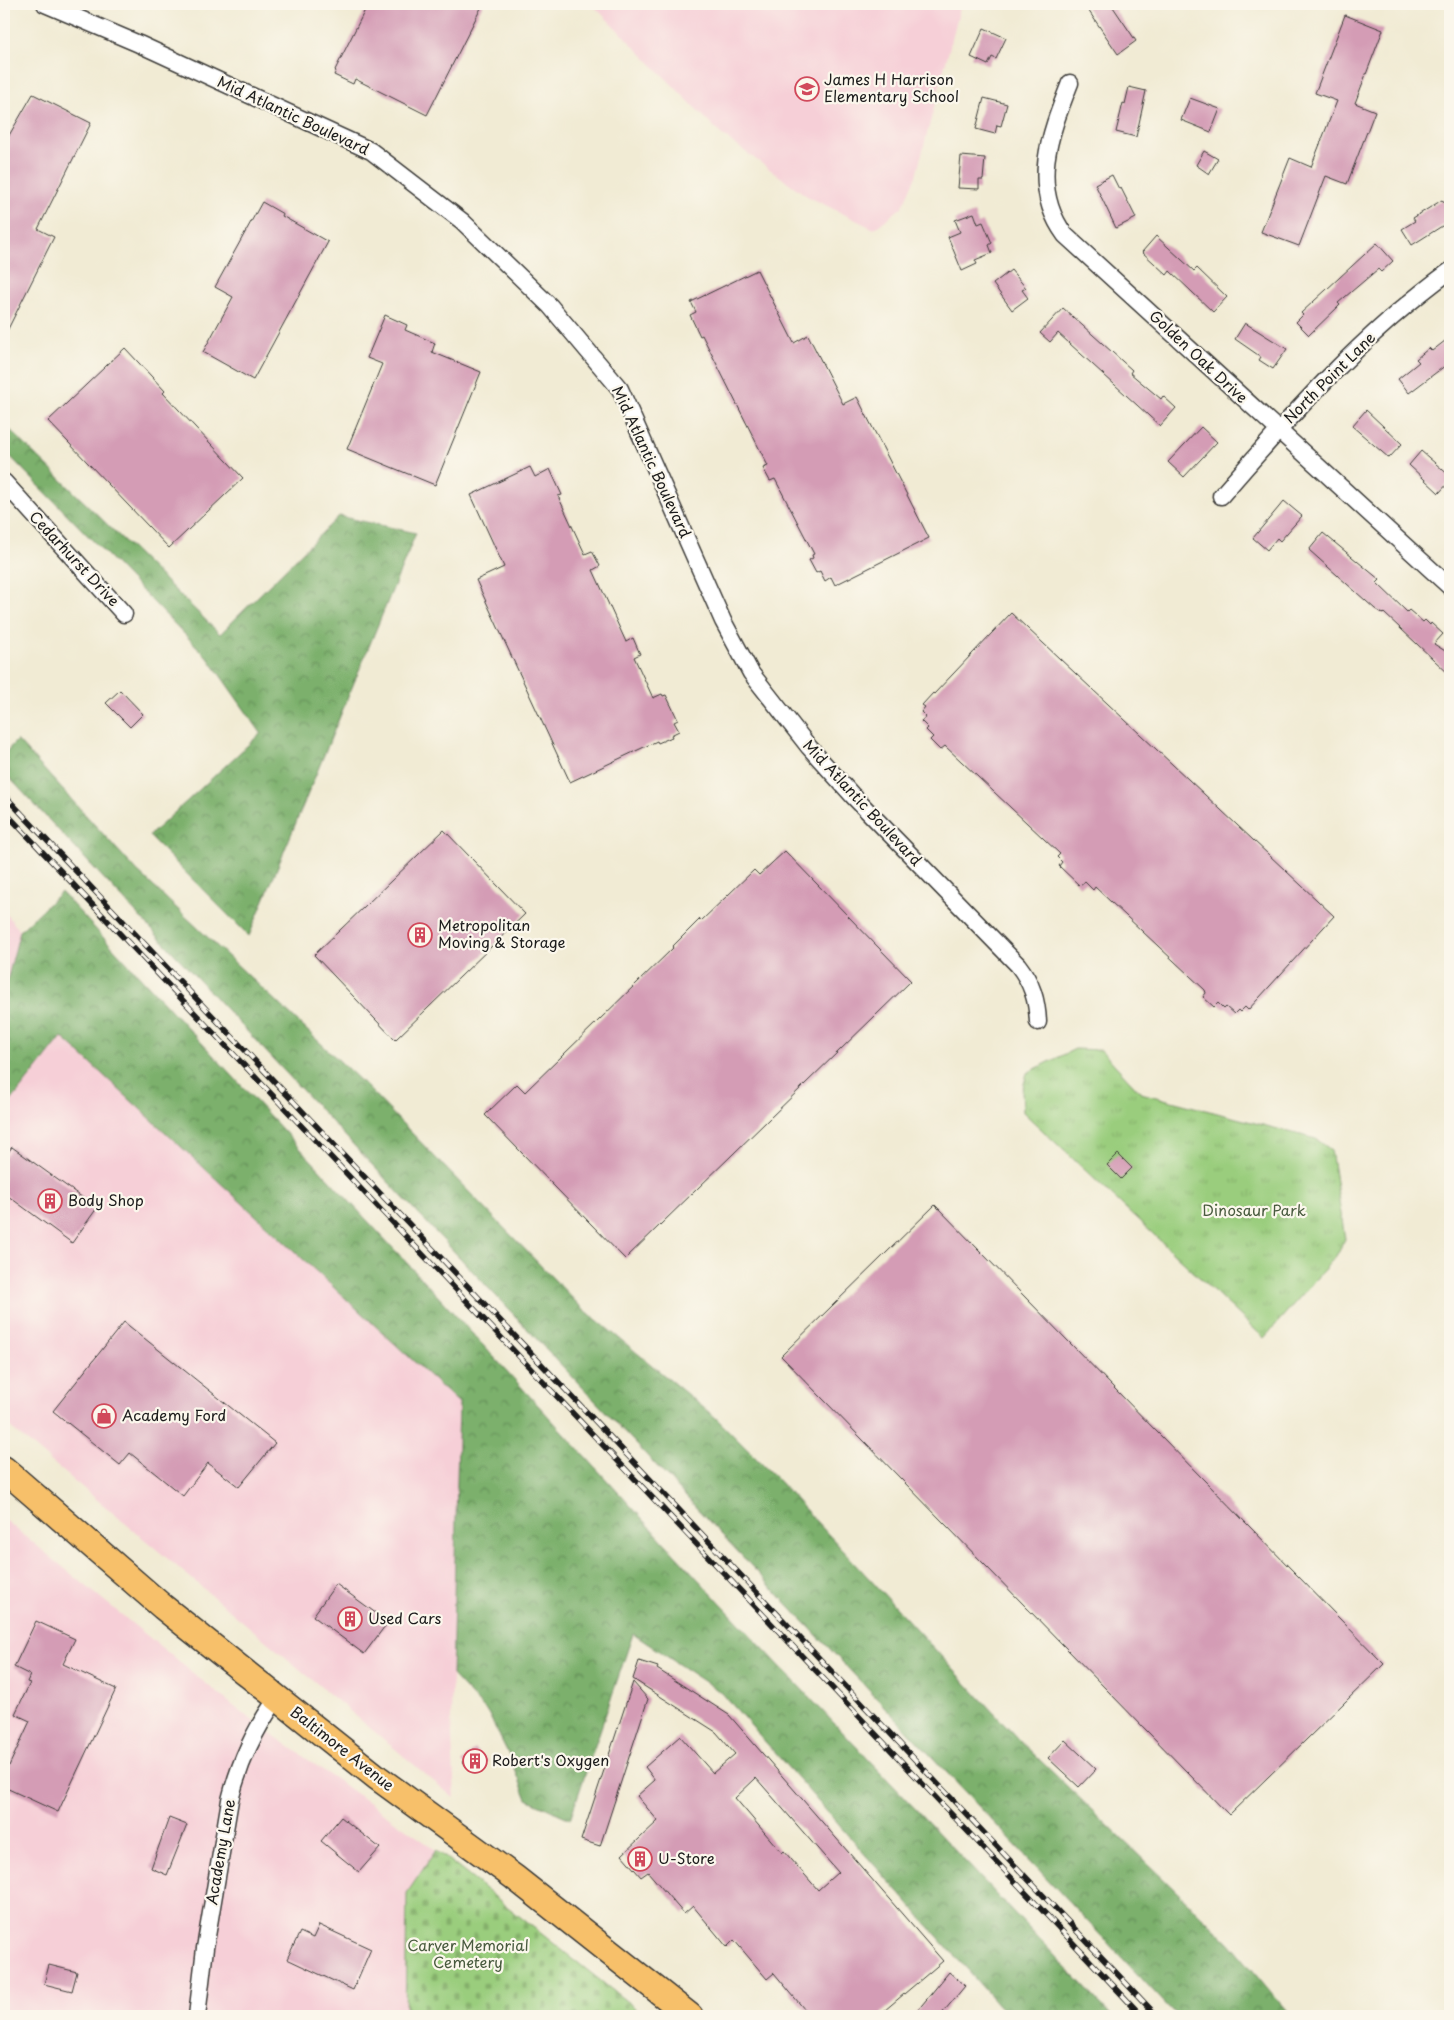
<svg xmlns="http://www.w3.org/2000/svg" width="1454" height="2020" font-family="'Playpen Sans',sans-serif">
<style>
.built{fill:#f6cfd7}
.forest{fill:url(#forest-crowns);stroke:#4c6644}
.cemetery{fill:url(#cemetery-stones);stroke:#5b744c}
.park{fill:url(#park-tufts);stroke:#5b744c}
.building{fill:#d49cb5;fill-rule:evenodd}
.lines{fill:none;stroke-linecap:round;stroke-linejoin:round}
.street-casing{stroke:#3c3b38;stroke-width:19}
.primary-casing{stroke:#3c3b38;stroke-width:28}
.street{stroke:#fff;stroke-width:16}
.primary{stroke:#f7c06b;stroke-width:25}
.rail-casing{stroke:#1c1c1c;stroke-width:5.5}
.rail{stroke:#fbf7ec;stroke-width:4;stroke-dasharray:11;stroke-linecap:butt}
.labels{text-anchor:middle;stroke-width:4.5;stroke-linejoin:round;paint-order:stroke}
.poi-label{font-size:15px;fill:#1c1c1c;stroke:#fbf7ec;text-anchor:start}
.street-label{font-size:15px;fill:#1c1c1c;stroke:#fbf7ec}
.park-label{font-size:15px;fill:#485a3e;stroke:#fbf7ec}
</style>
<defs>
<pattern id="forest-crowns" width="20" height="18" patternUnits="userSpaceOnUse" patternTransform="scale(1.25)"><rect width="20" height="18" fill="#7bb06c"/><path d="M2 6a3 3 0 1 1 6 0M12 15a3 3 0 1 1 6 0" fill="none" stroke="#648e58"/></pattern>
<pattern id="cemetery-stones" width="16" height="16" patternUnits="userSpaceOnUse" patternTransform="scale(1.25)"><rect width="16" height="16" fill="#9acd7d"/><path d="M2 7V4a2 2 0 0 1 4 0v3zM10 15v-3a2 2 0 0 1 4 0v3z" fill="#84af6b"/></pattern>
<pattern id="park-tufts" width="24" height="20" patternUnits="userSpaceOnUse" patternTransform="scale(1.25)"><rect width="24" height="20" fill="#9acd7d"/><path d="M3 7l-1-3M5 7V3M7 7l1-3M15 17l-1-3M17 17v-4M19 17l1-3" fill="none" stroke="#84af6b"/></pattern>
</defs>
<rect width="100%" height="100%" fill="#fbf7ec"/>
<filter id="ink" filterUnits="userSpaceOnUse"><feTurbulence type="fractalNoise" baseFrequency=".02" numOctaves="2"/><feDisplacementMap in="SourceGraphic" scale="10" xChannelSelector="R" yChannelSelector="G"/><feConvolveMatrix kernelMatrix="1 2 1 2 8 2 1 2 1" color-interpolation-filters="sRGB"/></filter>
<filter id="wash" filterUnits="userSpaceOnUse"><feTurbulence type="fractalNoise" baseFrequency=".0096" numOctaves="4" result="noise"/><feDisplacementMap in="SourceGraphic" scale="20" xChannelSelector="R" yChannelSelector="G"/><feGaussianBlur stdDeviation="1.12" result="paint"/><feColorMatrix in="noise" values="0 0 0 0 0 0 0 0 0 0 0 0 0 0 0 0 0 1.4 0 .05"/><feComposite in="paint" operator="in"/></filter>
<g filter="url(#wash)">
<rect width="100%" height="100%" fill="#f1ebd4"/>
<!-- built -->
<g class="built">
<polygon points="592,4 961,4 916,176 902,207 874,229 807,196 722,135"/>
<polygon points="4,911 20,931 4,992"/>
<polygon points="62,1037 459,1403 451,1717 455,1799 4,1422 4,1110"/>
<polygon points="4,1519 242,1713 436,1850 407,1893 405,2016 4,2016"/>
</g>
<!-- forest -->
<g class="forest">
<polygon points="4,424 220,634 339,516 416,533 249,936 149,836 261,733 208,658 4,450"/>
<polygon points="17,740 137,871 363,1083 580,1306 716,1418 777,1479 1017,1738 1229,1942 1291,2016 1177,2016 392,1186 4,772 4,754"/>
<polygon points="61,892 434,1292 720,1603 1112,2016 1008,2016 722,1693 633,1634 570,1819 527,1799 510,1757 488,1713 452,1675 459,1403 62,1037 4,1110 4,992 20,931"/>
</g>
<!-- cemetery -->
<polygon class="cemetery" points="436,1850 645,2016 405,2016 407,1893"/>
<!-- park -->
<polygon class="park" points="1075,1049 1101,1050 1141,1093 1316,1139 1331,1150 1345,1239 1336,1256 1264,1338 1023,1112 1022,1091 1027,1073"/>
<g id="blocks">
<!-- building -->
<g class="building">
<polygon points="368,4 483,4 427,115 355,79 353,84 334,75 336,71 335,70"/>
<polygon points="1084,4 1111,4 1136,41 1118,54"/>
<polygon points="1345,15 1383,30 1355,103 1375,111 1347,184 1326,176 1299,246 1261,232 1290,158 1311,167 1337,101 1315,93"/>
<polygon points="984,28 1006,38 996,59 992,57 988,65 971,57"/>
<polygon points="1129,87 1146,91 1136,137 1116,132 1123,103 1125,104"/>
<polygon points="33,94 91,123 38,229 54,237 4,337 4,144"/>
<polygon points="984,98 1007,104 1001,126 997,125 995,134 976,129"/>
<polygon points="1190,98 1220,109 1211,132 1181,120"/>
<polygon points="1204,151 1218,159 1209,174 1196,165"/>
<polygon points="961,156 985,158 983,180 979,180 979,189 958,188"/>
<polygon points="1112,175 1119,189 1121,188 1136,218 1116,228 1095,184"/>
<polygon points="1442,200 1450,212 1450,221 1412,245 1402,229 1415,221 1413,218"/>
<polygon points="262,202 283,214 282,216 328,242 253,380 203,352 233,297 215,287"/>
<polygon points="974,213 978,224 983,222 992,243 989,245 992,253 975,260 977,264 962,271 948,237 960,232 955,220"/>
<polygon points="1156,236 1194,271 1197,268 1227,297 1213,312 1170,271 1167,275 1142,252"/>
<polygon points="1377,243 1393,261 1381,272 1378,269 1338,303 1340,305 1309,335 1296,322 1303,315 1301,313"/>
<polygon points="757,270 794,343 808,335 843,404 857,397 929,538 835,585 831,577 825,581 820,571 816,573 809,560 813,558 812,555 814,554 775,479 770,481 763,468 768,466 702,335 700,336 690,315 696,312 691,302"/>
<polygon points="1011,270 1026,288 1022,290 1028,298 1012,310 993,284"/>
<polygon points="1063,308 1132,370 1130,373 1161,399 1163,396 1176,408 1160,426 1058,333 1050,342 1040,333"/>
<polygon points="385,315 407,325 405,330 435,343 432,352 481,372 435,485 347,449 382,364 367,358"/>
<polygon points="1245,323 1287,349 1273,369 1259,360 1261,357 1235,339"/>
<polygon points="1450,337 1450,362 1409,393 1398,379 1419,362 1416,359 1429,348 1432,351"/>
<polygon points="125,348 165,391 163,393 243,478 169,548 48,421"/>
<polygon points="1366,410 1402,444 1389,458 1352,426"/>
<polygon points="1201,427 1217,442 1184,477 1168,462"/>
<polygon points="1421,451 1450,476 1450,481 1439,493 1409,465"/>
<polygon points="530,467 535,477 550,469 562,495 558,496 585,554 592,551 600,566 593,570 626,642 633,638 640,654 634,657 653,698 662,694 663,696 666,695 678,720 674,722 679,731 671,735 672,737 658,743 657,741 570,782 476,580 504,567 471,495"/>
<polygon points="1284,501 1302,516 1280,541 1277,538 1267,550 1253,538"/>
<polygon points="1323,533 1380,580 1377,583 1407,612 1409,610 1423,622 1425,620 1430,625 1431,623 1443,634 1434,644 1450,654 1450,675 1384,613 1383,614 1375,609 1309,550"/>
<polygon points="1011,613 1334,916 1248,1010 1245,1007 1240,1012 1238,1010 1234,1014 1226,1007 1224,1009 1218,1003 1214,1007 1203,997 1206,993 1205,990 1095,887 1093,890 1085,882 1080,886 1059,866 1062,862 1057,857 1060,854 945,746 940,750 930,740 933,737 926,730 928,728 921,721 926,717 921,712 925,707 922,705 933,693 934,694"/>
<polygon points="120,690 143,714 130,727 106,703"/>
<polygon points="444,830 525,914 395,1040 314,955"/>
<polygon points="785,851 911,981 625,1259 485,1115 517,1084 525,1092 673,948 672,947 700,919 701,921 754,870 759,875"/>
<polygon points="12,1147 97,1208 72,1243 4,1193 4,1158"/>
<polygon points="1118,1154 1132,1168 1121,1179 1107,1165"/>
<polygon points="935,1205 1384,1664 1229,1815 781,1356"/>
<polygon points="124,1322 275,1443 239,1487 208,1463 183,1496 130,1453 120,1465 53,1411"/>
<polygon points="336,1584 388,1622 364,1654 313,1616"/>
<polygon points="36,1621 75,1639 63,1664 116,1689 58,1812 4,1787 4,1764 9,1766 30,1721 15,1714 30,1683 27,1682 30,1675 14,1667"/>
<path d="M639,1661L658,1667L657,1669L729,1715L943,1961L878,2016H810L774,1973L767,1979L734,1940L727,1947L693,1906L684,1914L648,1872L641,1877L622,1855L658,1821L637,1796L655,1780L645,1767L680,1736L713,1773L735,1754L716,1732L633,1679ZM756,1778L838,1872L818,1890L784,1851L782,1853L735,1798Z"/>
<polygon points="633,1682 648,1699 600,1846 581,1840"/>
<polygon points="1065,1740 1096,1769 1079,1787 1048,1758"/>
<polygon points="474,1749 488,1761 475,1774 462,1762"/>
<polygon points="341,1817 380,1848 359,1872 321,1841"/>
<polygon points="169,1818 187,1825 167,1875 151,1868"/>
<polygon points="319,1925 371,1949 353,1990 287,1959 300,1932 313,1938"/>
<polygon points="49,1965 77,1972 72,1991 44,1984"/>
<polygon points="949,1972 965,1986 940,2016 913,2016"/>
</g>
</g>
</g>
<g filter="url(#ink)">
<use href="#blocks" fill-opacity="0" stroke="#3c3b38" stroke-width="1"/>
<g class="lines">
<!-- street casing -->
<g class="street-casing">
<g id="street">
<path d="M45,4L139,44L371,151L462,221L550,306L620,389L723,621L751,673L809,747L853,796L1018,965C1032,983 1037,1000 1038,1022"/>
<path d="M1070,83C1050,134 1029,186 1065,235L1450,587"/>
<polyline points="4,482 124,614"/>
<path d="M1221,496C1291,415 1363,334 1450,271"/>
<path d="M197,2016L205,1948L230,1800C240,1761 254,1731 277,1698"/>
</g>
</g>
<!-- primary casing -->
<g class="primary-casing">
<polyline id="primary" points="4,1469 163,1607 378,1778 514,1877 690,2016"/>
</g>
<!-- street -->
<use href="#street" class="street"/>
<!-- primary -->
<use href="#primary" class="primary"/>
<!-- rail casing -->
<g class="rail-casing">
<g id="rail">
<polyline points="4,795 1157,2016"/>
<polyline points="4,811 1142,2016"/>
</g>
</g>
<!-- rail -->
<use href="#rail" class="rail"/>
</g>
</g>
<!-- icons -->
<defs>
<g id="school-ring" transform="scale(1.25)"><circle r="9.5" fill="#fbf7ec" stroke="#d1495b" stroke-width="1.5"/><path d="M0-5L7-2L0 1L-7-2ZM-4 1L0 2.5L4 1V4Q0 6-4 4Z" fill="#d1495b"/></g>
<g id="building-ring" transform="scale(1.25)"><circle r="9.5" fill="#fbf7ec" stroke="#d1495b" stroke-width="1.5"/><path d="M-4-6H4V6H1V3H-1V6H-4ZM-2.5-4.3h1.7v1.8h-1.7ZM.8-4.3h1.7v1.8H.8ZM-2.5-1h1.7V.8h-1.7ZM.8-1h1.7V.8H.8Z" fill="#d1495b"/></g>
<g id="shop-ring" transform="scale(1.25)"><circle r="9.5" fill="#fbf7ec" stroke="#d1495b" stroke-width="1.5"/><path d="M-5-2.5h2.3a2.7 3.5 0 0 1 5.4 0H5L5.5 6h-11ZM-1.5-2.5h3a1.5 2.3 0 0 0-3 0Z" fill="#d1495b"/></g>
</defs>
<g fill-rule="evenodd">
<use href="#school-ring" x="807" y="89"/>
<use href="#building-ring" x="420" y="935"/>
<use href="#building-ring" x="50" y="1201"/>
<use href="#shop-ring" x="104" y="1416"/>
<use href="#building-ring" x="350" y="1619"/>
<use href="#building-ring" x="475" y="1761"/>
<use href="#building-ring" x="640" y="1859"/>
</g>
<g class="labels">
<!-- poi labels -->
<g class="poi-label">
<text x="824" y="85">James H Harrison<tspan x="824" dy="17">Elementary School</tspan></text>
<text x="438" y="931">Metropolitan<tspan x="438" dy="17">Moving &amp; Storage</tspan></text>
<text x="68" y="1206">Body Shop</text>
<text x="122" y="1421">Academy Ford</text>
<text x="368" y="1624">Used Cars</text>
<text x="492" y="1766">Robert's Oxygen</text>
<text x="658" y="1864">U-Store</text>
</g>
<!-- street labels -->
<g class="street-label">
<text transform="translate(293 116) rotate(25)" y="5">Mid Atlantic Boulevard</text>
<text transform="translate(1198 357) rotate(43)" y="5">Golden Oak Drive</text>
<text transform="translate(1330 378) rotate(-45)" y="5">North Point Lane</text>
<text transform="translate(651 462) rotate(65)" y="5">Mid Atlantic Boulevard</text>
<text transform="translate(74 559) rotate(47)" y="5">Cedarhurst Drive</text>
<text transform="translate(862 803) rotate(47)" y="5">Mid Atlantic Boulevard</text>
<text transform="translate(342 1749) rotate(38)" y="5">Baltimore Avenue</text>
<text transform="translate(221 1852) rotate(-80)" y="5">Academy Lane</text>
</g>
<!-- park labels -->
<g class="park-label">
<text x="1254" y="1216">Dinosaur Park</text>
<text x="468" y="1951">Carver Memorial<tspan x="468" dy="17">Cemetery</tspan></text>
</g>
</g>
<!-- margin -->
<rect width="1454" height="2020" fill="none" stroke="#fbf7ec" stroke-width="20"/>
</svg>
